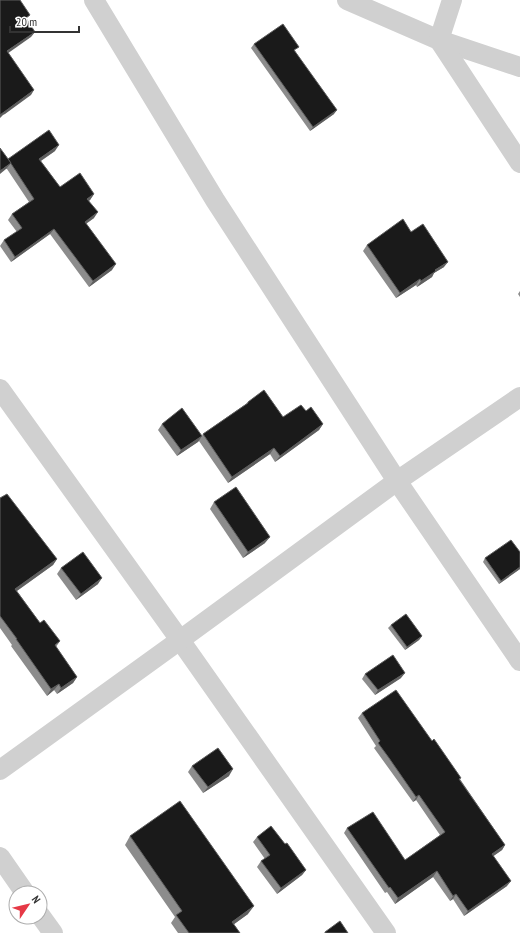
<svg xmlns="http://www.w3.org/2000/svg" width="520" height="933" font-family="'PT Sans Narrow',sans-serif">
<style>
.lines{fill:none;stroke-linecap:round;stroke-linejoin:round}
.street{stroke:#d0d0d0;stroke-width:20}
.wall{fill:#8c8c8c}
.shaded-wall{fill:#5f5f5f}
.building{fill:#1a1a1a;stroke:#5f5f5f}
</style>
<rect width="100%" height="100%" fill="#fff"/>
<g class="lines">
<!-- street -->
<g class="street">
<polyline points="94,0 215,200 397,481 520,661"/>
<polyline points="347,0 439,40 520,67"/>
<polyline points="452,0 439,40 520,163"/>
<polyline points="0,389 180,640 386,933"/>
<polyline points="0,770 180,640 397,481 520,397"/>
<polyline points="0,857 25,893"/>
<polyline points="40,915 53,933"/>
</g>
</g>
<!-- wall -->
<g class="wall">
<polygon points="254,44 296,51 295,51 334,114 310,131 251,48"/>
<polygon points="55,151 41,161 60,187 94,194 90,200 89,201 94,218 86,224 112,270 89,287 50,234 11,262 0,246 4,240 17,232 8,220 12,214 29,202 7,169 6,169 8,159"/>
<polygon points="411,232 444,267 434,273 432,277 417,287 416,285 396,298 363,251 367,245"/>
<polygon points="520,291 520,297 518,294"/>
<polygon points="248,402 283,417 306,411 323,424 319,430 275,462 270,454 228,483 199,441 177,456 158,430 162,424 202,436 203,434 246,404"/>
<polygon points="0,498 57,559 53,565 17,591 40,623 60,641 56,647 77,677 73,683 57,694 54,690 47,696 11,646 12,645 0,628"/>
<polygon points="214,502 265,543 243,558 210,509"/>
<polygon points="520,552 520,569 499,584 483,562 485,558"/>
<polygon points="61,568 98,584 76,600 57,574"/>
<polygon points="391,625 422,636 419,640 405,650 388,628"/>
<polygon points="365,674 401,678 375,695 362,679"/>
<polygon points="362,713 432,741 460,779 505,845 502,850 493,856 507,886 464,916 453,899 450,901 433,877 395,904 387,892 385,893 344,833 347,828 405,860 440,835 416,800 413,802 374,748 376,746 358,718"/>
<polygon points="192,766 229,776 203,793 188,772"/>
<polygon points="130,836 248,914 234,924 240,933 178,933 171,923 175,917 125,845"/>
<polygon points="257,837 285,844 306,870 302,875 277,894 257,867 261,861 265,859 253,842"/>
</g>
<!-- shaded-wall -->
<g class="shaded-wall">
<polygon points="35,32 31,37 4,56 7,51"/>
<polygon points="34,90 31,95 5,114 3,115 0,118 0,115 6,110"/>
<polygon points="337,110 334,114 310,131 313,127"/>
<polygon points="59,145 55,151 36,164 39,159"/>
<polygon points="11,163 6,169 0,174 0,171"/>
<polygon points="94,194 90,200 83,204 87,199"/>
<polygon points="98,212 94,218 81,227 85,222"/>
<polygon points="54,229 50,234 11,262 15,257"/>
<polygon points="448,262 444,267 434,273 432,277 417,287 421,281 435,270"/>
<polygon points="116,264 112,270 89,287 93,281"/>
<polygon points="420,279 416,285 396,298 400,293"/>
<polygon points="323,424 319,430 275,462 280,456"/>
<polygon points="202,436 198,442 177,456 181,450"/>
<polygon points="274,448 270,454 228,483 232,477"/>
<polygon points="270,537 265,543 243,558 248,552"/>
<polygon points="57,559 53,565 11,595 15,589"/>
<polygon points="520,567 520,569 499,584 501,581"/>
<polygon points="102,578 98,584 76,600 81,594"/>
<polygon points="422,636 419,640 405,650 407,647"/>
<polygon points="405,673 401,678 375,695 378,690"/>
<polygon points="77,677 73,683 57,694 61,688"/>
<polygon points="59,684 54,690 47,696 51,689"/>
<polygon points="233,769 229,776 203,793 208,787"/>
<polygon points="419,795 416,800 413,802 416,797"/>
<polygon points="505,845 502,850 488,860 492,854"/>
<polygon points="306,870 302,875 277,894 281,888"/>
<polygon points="437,871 433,877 395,904 398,898"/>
<polygon points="511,881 507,886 464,916 468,911"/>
<polygon points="456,894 453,899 450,901 453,896"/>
<polygon points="254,906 248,914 226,930 232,922"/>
</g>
<!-- building -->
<g class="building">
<polygon points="0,0 20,0 30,15 26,18 35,32 7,51 34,90 0,115"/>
<polygon points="283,24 299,47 294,50 337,110 313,127 254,44"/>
<polygon points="49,130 59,145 39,159 60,187 80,173 94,194 87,199 98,212 85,222 116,264 93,281 54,229 15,257 4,240 22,228 12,214 34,199 8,159"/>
<polygon points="0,148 11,163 0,171"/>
<polygon points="403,219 411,232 423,224 448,262 435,270 436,271 421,281 420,279 400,293 367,245"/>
<polygon points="264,390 283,417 301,405 306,411 311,407 323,424 280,456 274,448 232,477 203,434 248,403 248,402"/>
<polygon points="182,408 202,436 181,450 162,424"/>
<polygon points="236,487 270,537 248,552 214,502"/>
<polygon points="7,494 57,559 15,589 40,623 44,620 60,641 55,645 77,677 61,688 59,684 51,689 16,639 17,639 0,616 0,498"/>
<polygon points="511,540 520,552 520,567 501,581 485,558"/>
<polygon points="83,552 102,578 81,594 61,568"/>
<polygon points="406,614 422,636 407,647 391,625"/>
<polygon points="393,655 405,673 378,690 365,674"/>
<polygon points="396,690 432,741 434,739 461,778 459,779 505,845 492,854 511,881 468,911 456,894 453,896 437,871 398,898 390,887 389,888 347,828 373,812 405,860 445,832 419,795 416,797 389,758 378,743 380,741 362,713"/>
<polygon points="218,748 233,769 208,787 192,766"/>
<polygon points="180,801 254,906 232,922 240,933 189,933 176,915 182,911 130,836"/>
<polygon points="271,826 285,844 287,843 306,870 281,888 261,861 270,855 257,837"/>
<polygon points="340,921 348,933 325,933 325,932"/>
</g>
<!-- north arrow -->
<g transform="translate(28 905) rotate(55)"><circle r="19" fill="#ffffff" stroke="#adadad"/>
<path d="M0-3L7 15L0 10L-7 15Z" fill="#e63946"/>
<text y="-6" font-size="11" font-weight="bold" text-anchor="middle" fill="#333333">N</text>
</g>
<!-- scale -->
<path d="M10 26v6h69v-6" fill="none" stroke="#333333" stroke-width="2"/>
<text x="16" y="26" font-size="12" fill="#333333" stroke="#ffffff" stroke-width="3" paint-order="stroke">20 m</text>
</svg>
